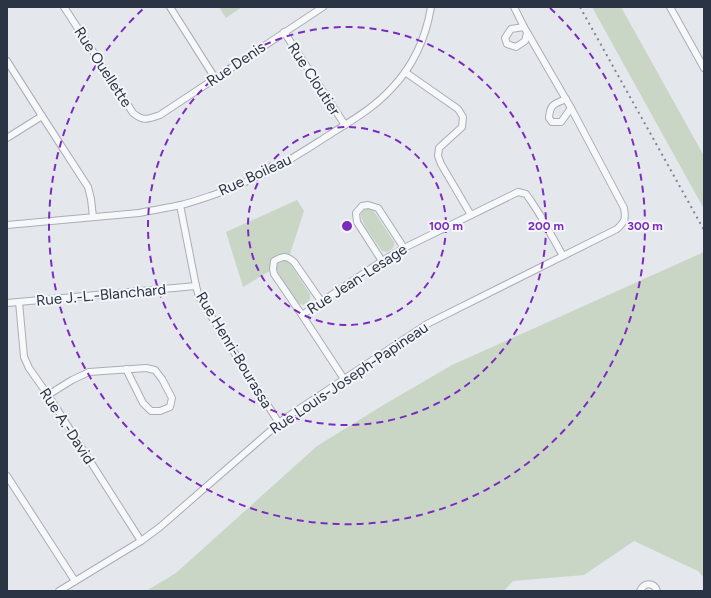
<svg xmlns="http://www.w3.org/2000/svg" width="711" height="598" font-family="Figtree,sans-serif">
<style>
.green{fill:#c9d6c5}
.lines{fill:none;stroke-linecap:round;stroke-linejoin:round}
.street-casing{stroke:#a9aeb7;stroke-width:8}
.street{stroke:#f7f8fa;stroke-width:6}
.rail{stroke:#7d8696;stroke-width:2;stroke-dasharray:2 4;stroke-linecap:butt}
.ring{fill:none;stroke:#7b2cbf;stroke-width:2;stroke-dasharray:7 5}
.labels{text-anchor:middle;stroke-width:4;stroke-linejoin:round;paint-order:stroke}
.street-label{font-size:15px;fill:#2b3445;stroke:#f4f6f9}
.centre{fill:#7b2cbf;stroke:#f4f6f9;stroke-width:2}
.ring-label{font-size:12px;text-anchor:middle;font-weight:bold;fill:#7b2cbf;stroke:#f4f6f9;stroke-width:4;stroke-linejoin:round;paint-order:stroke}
</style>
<rect width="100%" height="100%" fill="#e4e7ec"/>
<!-- green -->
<g class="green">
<polygon points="219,7 242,7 226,18"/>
<polygon points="592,7 621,7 704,156 704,209"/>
<polygon points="297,200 304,211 289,257 274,261 273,269 243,287 226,232"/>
<path d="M367,208L373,210L394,242C395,248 392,249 387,252L382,251C377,244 360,221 361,214C362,211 364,209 367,208Z"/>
<polygon points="704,252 704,578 698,571 634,541 584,575 513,581 504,591 146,591 176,573 317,446 385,404 452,365"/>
<path d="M283,260L289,262L310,294C311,301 308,302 303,305L298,303C293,297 275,273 277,267C277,263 280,262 283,260Z"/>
</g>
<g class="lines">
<!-- street casing -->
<g class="street-casing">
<g id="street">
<path d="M64,7L133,113C144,122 148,119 160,115L323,7"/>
<polyline points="170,7 215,78"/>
<polyline points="670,7 704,68"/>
<polyline points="524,27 511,29 505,38 507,44 516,47 525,41 527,33"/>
<polyline points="284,32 345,125"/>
<polyline points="7,61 42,116 88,187 91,199 93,217"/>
<polyline points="405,72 458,109 463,117 462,127 439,148 438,156 441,164 471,215"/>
<path d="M566,99C554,104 550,104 549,118L552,122H561L571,108"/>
<polyline points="7,138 42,116"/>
<polyline points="180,205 196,286 199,297 279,423"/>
<path d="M7,225L139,213C153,210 167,208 181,205C193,202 204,198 216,194C231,188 246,182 261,175C285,164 307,149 329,135C351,121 374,108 392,88C413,66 426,37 431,7"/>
<polyline points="382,261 357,222 356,213 362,206 368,205 378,208 404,248"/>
<polyline points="19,302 24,357 29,368 48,395 141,541"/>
<polyline points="7,303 196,286"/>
<path d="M302,315L274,274L273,269L274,261C283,256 286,255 294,262L321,301"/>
<polyline points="344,379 302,315 382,261 404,248 518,192 526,194 531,201 540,215 563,256"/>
<polyline points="48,395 72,380 89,372 146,368 155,370 162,379 172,398 170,407 160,411 151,411 143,403 126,369"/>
<polyline points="7,476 75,581"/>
<path d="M59,591L141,541L160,527L284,419L427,324L617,229C625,221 626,220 624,208L571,108L524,27L514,7"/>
<path d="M640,591C644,582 654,582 657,591"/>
</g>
</g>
<!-- street -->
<use href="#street" class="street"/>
<!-- rail -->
<polyline class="rail" points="580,7 704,230"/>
</g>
<!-- distance rings -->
<g class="ring">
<circle cx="347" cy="226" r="99"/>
<circle cx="347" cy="226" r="199"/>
<path d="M550 8A298 298 0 1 1 144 8"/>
</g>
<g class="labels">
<!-- street labels -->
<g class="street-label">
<text transform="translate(236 64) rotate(-34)" y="5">Rue Denis</text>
<text transform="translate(103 67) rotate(57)" y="5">Rue Ouellette</text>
<text transform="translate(314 79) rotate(57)" y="5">Rue Cloutier</text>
<text transform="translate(255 175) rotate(-25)" y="5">Rue Boileau</text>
<text transform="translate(357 279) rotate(-33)" y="5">Rue Jean-Lesage</text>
<text transform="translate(101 295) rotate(-5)" y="5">Rue J.-L.-Blanchard</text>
<text transform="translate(234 350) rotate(59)" y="5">Rue Henri-Bourassa</text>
<text transform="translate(349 378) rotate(-34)" y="5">Rue Louis-Joseph-Papineau</text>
<text transform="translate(67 426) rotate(57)" y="5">Rue A.-David</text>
</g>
</g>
<circle cx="347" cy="226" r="6" class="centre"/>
<g class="ring-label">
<text x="446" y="230">100 m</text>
<text x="546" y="230">200 m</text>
<text x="645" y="230">300 m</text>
</g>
<!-- border -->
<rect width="711" height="598" fill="none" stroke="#2b3445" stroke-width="16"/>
</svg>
